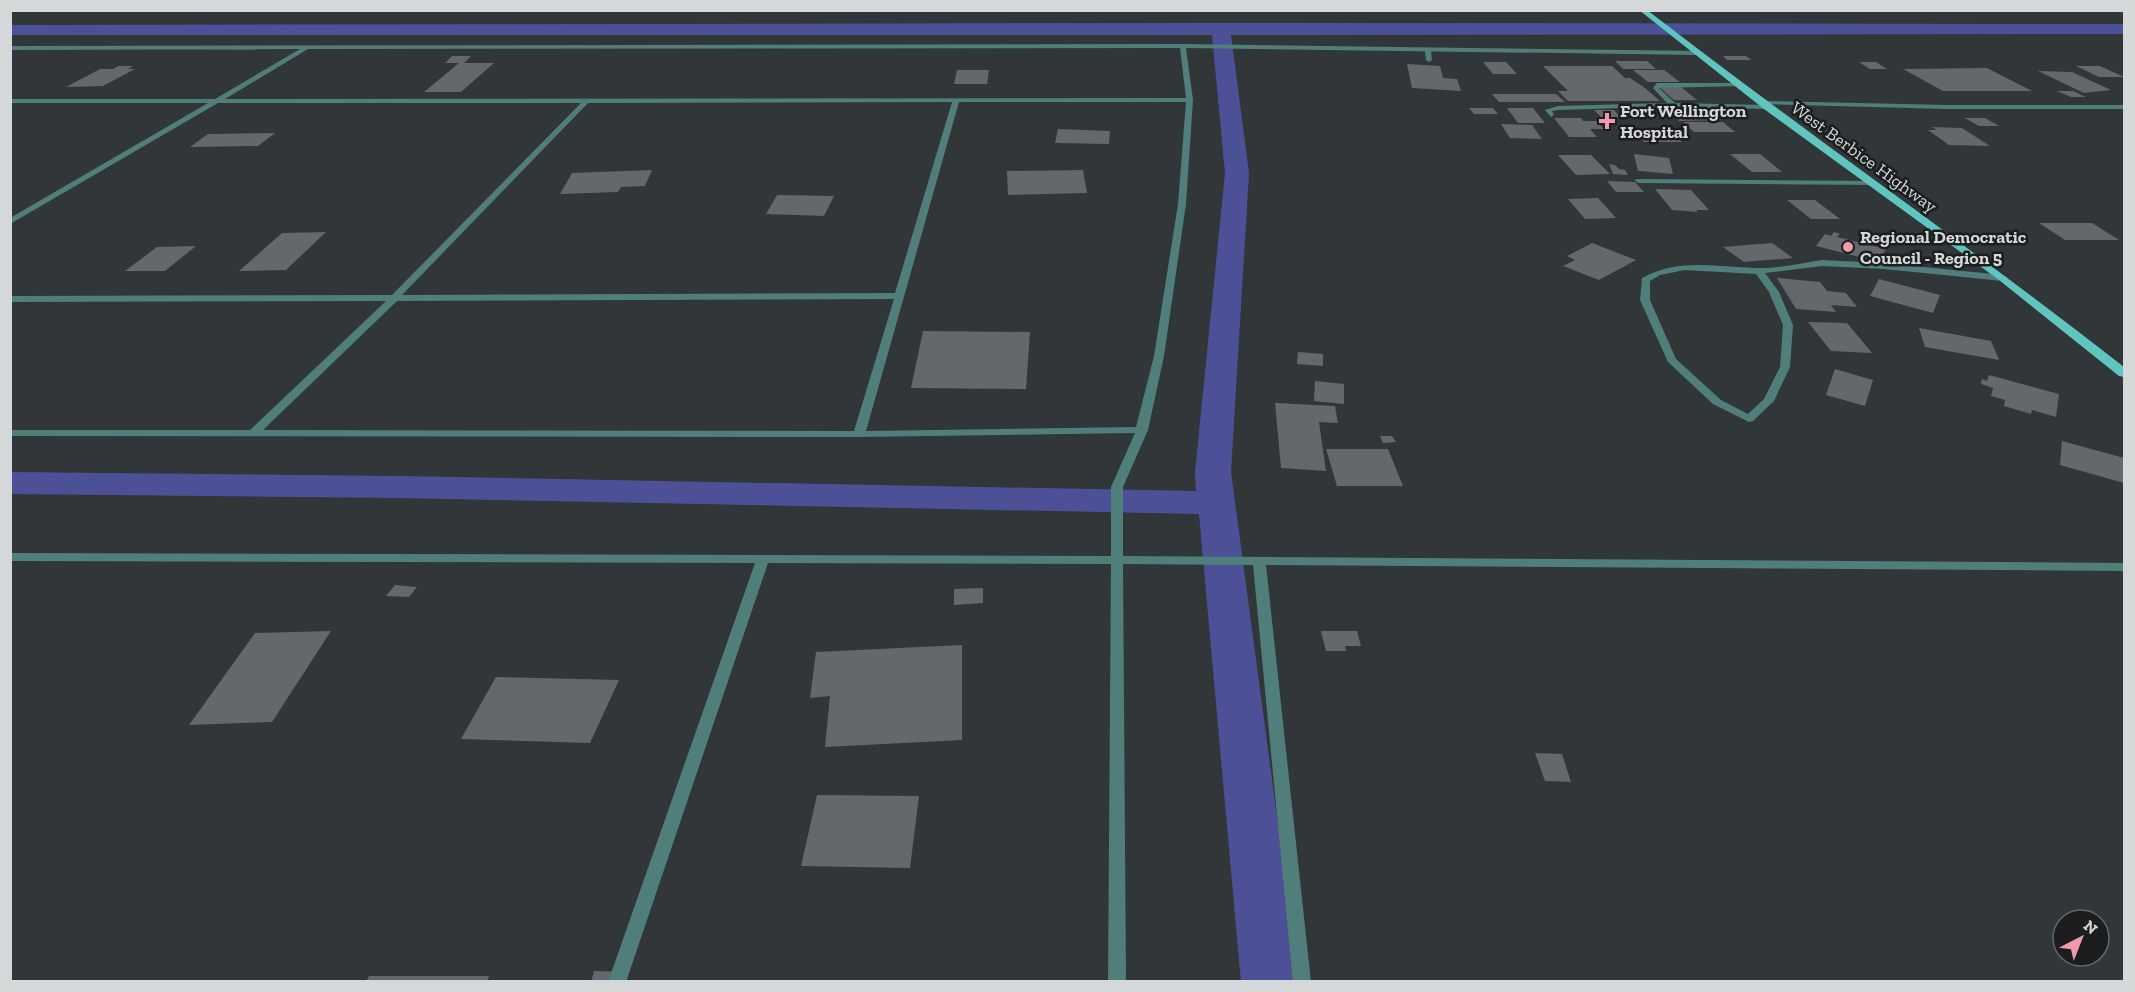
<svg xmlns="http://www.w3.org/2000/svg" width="2135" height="992" font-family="'Zilla Slab',serif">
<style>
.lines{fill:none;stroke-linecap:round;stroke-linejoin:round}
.canal{fill:#4c5197;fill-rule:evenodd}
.building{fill:#64686c}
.service{fill:#507e7a;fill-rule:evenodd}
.minor{fill:#507e7a;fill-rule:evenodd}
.primary{fill:#61c5bf;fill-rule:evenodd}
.poi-dot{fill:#f29aad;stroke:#1b1d1e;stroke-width:2}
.labels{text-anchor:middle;stroke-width:5;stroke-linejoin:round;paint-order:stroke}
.far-poi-label{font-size:18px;font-weight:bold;fill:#d4d8d9;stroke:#1b1d1e;text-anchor:start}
.far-street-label{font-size:18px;fill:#d4d8d9;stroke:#1b1d1e}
</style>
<rect width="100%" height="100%" fill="#313638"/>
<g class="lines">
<!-- canal -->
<polygon class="canal" points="1221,23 2124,24 2124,34 1231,35 1249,173 1231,472 1299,982 1241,982 1199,514 397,498 10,494 10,472 397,476 1196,491 1195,472 1225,173 1212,35 10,35 10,25"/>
</g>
<!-- building -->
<g class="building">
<polygon points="452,56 471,56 464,63 494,63 461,92 424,92 459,63 445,63"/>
<polygon points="1723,56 1746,56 1751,60 1727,60"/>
<polygon points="1615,61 1647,61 1656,69 1623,69"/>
<polygon points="1483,62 1506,62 1517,74 1493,74"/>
<polygon points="1859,62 1876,62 1887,69 1870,69"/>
<polygon points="1407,64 1440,66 1443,78 1457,79 1461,91 1412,88"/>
<polygon points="118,66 133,66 128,69 135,69 103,86 66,87 100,69 113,69"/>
<polygon points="1543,66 1612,66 1625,78 1630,78 1645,88 1660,101 1568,101 1558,91 1568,91"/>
<polygon points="2076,66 2100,66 2124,77 2099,77"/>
<polygon points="1987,68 2032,91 1943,91 1903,69"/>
<polygon points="957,70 989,70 987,84 954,84"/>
<polygon points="1633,70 1664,70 1680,82 1648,82"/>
<polygon points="2038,71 2072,72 2111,90 2084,93"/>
<polygon points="1659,87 1681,87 1697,100 1674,100"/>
<polygon points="2057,91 2073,91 2086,97 2071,97"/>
<polygon points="1492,94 1556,94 1565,102 1499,102"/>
<polygon points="1469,108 1493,108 1498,114 1474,114"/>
<polygon points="1507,108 1533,108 1545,123 1518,123"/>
<polygon points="1594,110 1614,110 1621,118 1601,117"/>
<polygon points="1648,110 1657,117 1643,118 1634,111"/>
<polygon points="1668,111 1710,111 1721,120 1679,121"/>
<polygon points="1554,118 1581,118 1583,121 1596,121 1604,129 1590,129 1597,137 1569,137"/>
<polygon points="1965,118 1985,118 1999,126 1979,126"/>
<polygon points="1683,122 1723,122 1735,132 1694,132"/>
<polygon points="1501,124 1532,125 1542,139 1510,138"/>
<polygon points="1932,127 1962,128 1990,146 1949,145 1928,130 1937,130"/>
<polygon points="1058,129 1110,131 1109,144 1055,143"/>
<polygon points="1635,131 1671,132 1682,142 1644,142"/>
<polygon points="275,133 258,146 190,147 208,134"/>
<polygon points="1634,154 1669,158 1673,174 1638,171"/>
<polygon points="1730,154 1760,154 1782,172 1752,172"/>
<polygon points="1558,155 1591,155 1610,174 1576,175"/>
<polygon points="1609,164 1615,165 1619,169 1625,170 1628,175 1613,174"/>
<polygon points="652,170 645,186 621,187 618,192 560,194 572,173"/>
<polygon points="1083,170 1087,193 1008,195 1007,171"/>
<polygon points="1607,181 1635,182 1644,192 1616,192"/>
<polygon points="1655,189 1691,190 1709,210 1696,210 1698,212 1672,210"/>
<polygon points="777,195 834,196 824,216 766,214"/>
<polygon points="1598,198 1616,218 1585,219 1568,199"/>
<polygon points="1787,200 1815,200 1840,219 1811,219"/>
<polygon points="2039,223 2092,223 2119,240 2065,240"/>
<polygon points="326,232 286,270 239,271 282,233"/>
<polygon points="1834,232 1840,234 1837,237 1886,249 1879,262 1816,246 1825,234 1831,236"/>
<polygon points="1592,243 1636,260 1599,280 1563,266 1575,260 1567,256"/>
<polygon points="1772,243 1793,258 1744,262 1723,247"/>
<polygon points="196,246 165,271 125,271 157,247"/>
<polygon points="1777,278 1820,282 1827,291 1846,293 1857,307 1831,305 1836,312 1796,309"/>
<polygon points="1879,279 1940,295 1933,313 1870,296"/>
<polygon points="1808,322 1847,323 1872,353 1831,351"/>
<polygon points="1919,328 1991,341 1999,360 1925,347"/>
<polygon points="923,331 1030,332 1026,389 911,388"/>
<polygon points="1298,352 1323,354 1323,366 1297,364"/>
<polygon points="1835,369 1873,380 1865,406 1826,395"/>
<polygon points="1989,375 2059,394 2056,417 2032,410 2031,414 2004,406 2005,400 1991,396 1993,388 1981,384 1982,379 1987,381"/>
<polygon points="1315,381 1344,384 1344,404 1314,401"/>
<polygon points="1275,403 1335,406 1338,423 1319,422 1326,471 1281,468"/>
<polygon points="1380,436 1392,436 1396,442 1383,443"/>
<polygon points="2062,441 2124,458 2124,483 2060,465"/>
<polygon points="1326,449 1388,449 1403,486 1337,486"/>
<polygon points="395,585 417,587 409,597 386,596"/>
<polygon points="983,588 983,603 954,605 954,589"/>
<polygon points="331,631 272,722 189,725 255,633"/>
<polygon points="1321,631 1357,631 1361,646 1345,646 1346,651 1326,651"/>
<polygon points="962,645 962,740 825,747 830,696 810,698 816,652"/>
<polygon points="496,677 619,680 590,743 461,739"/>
<polygon points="1535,753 1562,754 1571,782 1545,781"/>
<polygon points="817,795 919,796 910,868 801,866"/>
<polygon points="594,971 625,972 622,982 591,982"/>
<polygon points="369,976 489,976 487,982 366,982"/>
</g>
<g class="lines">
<!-- service -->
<g class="service">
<polygon points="1428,49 1431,51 1432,60 1429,62 1426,60 1425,51"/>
<polygon points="1657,83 1740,83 1742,84 1742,86 1659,88 1675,103 1767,105 1770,107 1767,109 1654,107 1558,110 1552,111 1554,115 1551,117 1545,110 1558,106 1667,103 1653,88"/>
</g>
<!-- minor -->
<g class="minor">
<path d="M1183,44L1699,51L1702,53L1699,55L1186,48L1193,100L1186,204L1164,356L1148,430L1123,487V556L2124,563V571L1266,565L1311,982H1293L1253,565L1123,564L1126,982H1108L1111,564L768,563L626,982H608L755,563L10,561V553L1111,556V487L1135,433L859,437L10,436V430H250L386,301L10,302V296L392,295L581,103H218L10,224V218L208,103H10V99H215L300,49L10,50V46ZM1180,48L1186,98L225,99L308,49ZM952,102L895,293L402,295L588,103ZM959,102H1186L1178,204L1154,356L1136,427L866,431ZM894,299L854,431L263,430L397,301Z"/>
<polygon points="1763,101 1948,105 2124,105 2124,109 1948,109 1761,104 1760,103"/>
<polygon points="1636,179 1874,181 1878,183 1874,185 1639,183 1635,181"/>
<path d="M1822,260L1884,263L2003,275L2008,278L2003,281L1884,269L1822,266L1765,273L1779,292L1793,325L1790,367L1774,401L1753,421L1749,422L1713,404L1668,362L1640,300L1642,278C1679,258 1716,267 1757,268C1778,269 1801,263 1822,260ZM1685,270L1756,274L1769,292L1783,325L1780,367L1764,399L1748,414L1721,400L1676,359L1650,300V281L1660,275Z"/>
</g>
<!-- primary -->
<path class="primary" d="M1639,10H1647C1805,132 1968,245 2124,367V377L2119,376L1999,280L1764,109Z"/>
</g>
<!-- markers -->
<g class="poi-dot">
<path d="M1604 112h6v6h6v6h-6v6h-6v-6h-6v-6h6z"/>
<circle cx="1848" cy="247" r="6"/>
</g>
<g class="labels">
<!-- far-poi labels -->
<g class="far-poi-label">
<text x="1620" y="117">Fort Wellington<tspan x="1620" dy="21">Hospital</tspan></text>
<text x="1860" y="243">Regional Democratic<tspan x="1860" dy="21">Council - Region 5</tspan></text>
</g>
<!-- far-street labels -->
<g class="far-street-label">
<text transform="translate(1864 157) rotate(36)" y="6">West Berbice Highway</text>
</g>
</g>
<!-- border -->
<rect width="2135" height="992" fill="none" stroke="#d4d8d9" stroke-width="24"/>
<!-- north arrow -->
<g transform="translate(2081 938) rotate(42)"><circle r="28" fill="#1b1d1e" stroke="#656869" stroke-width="1.5"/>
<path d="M0-4.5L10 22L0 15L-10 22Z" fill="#f29aad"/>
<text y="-9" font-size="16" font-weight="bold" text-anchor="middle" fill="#d4d8d9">N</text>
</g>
</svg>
